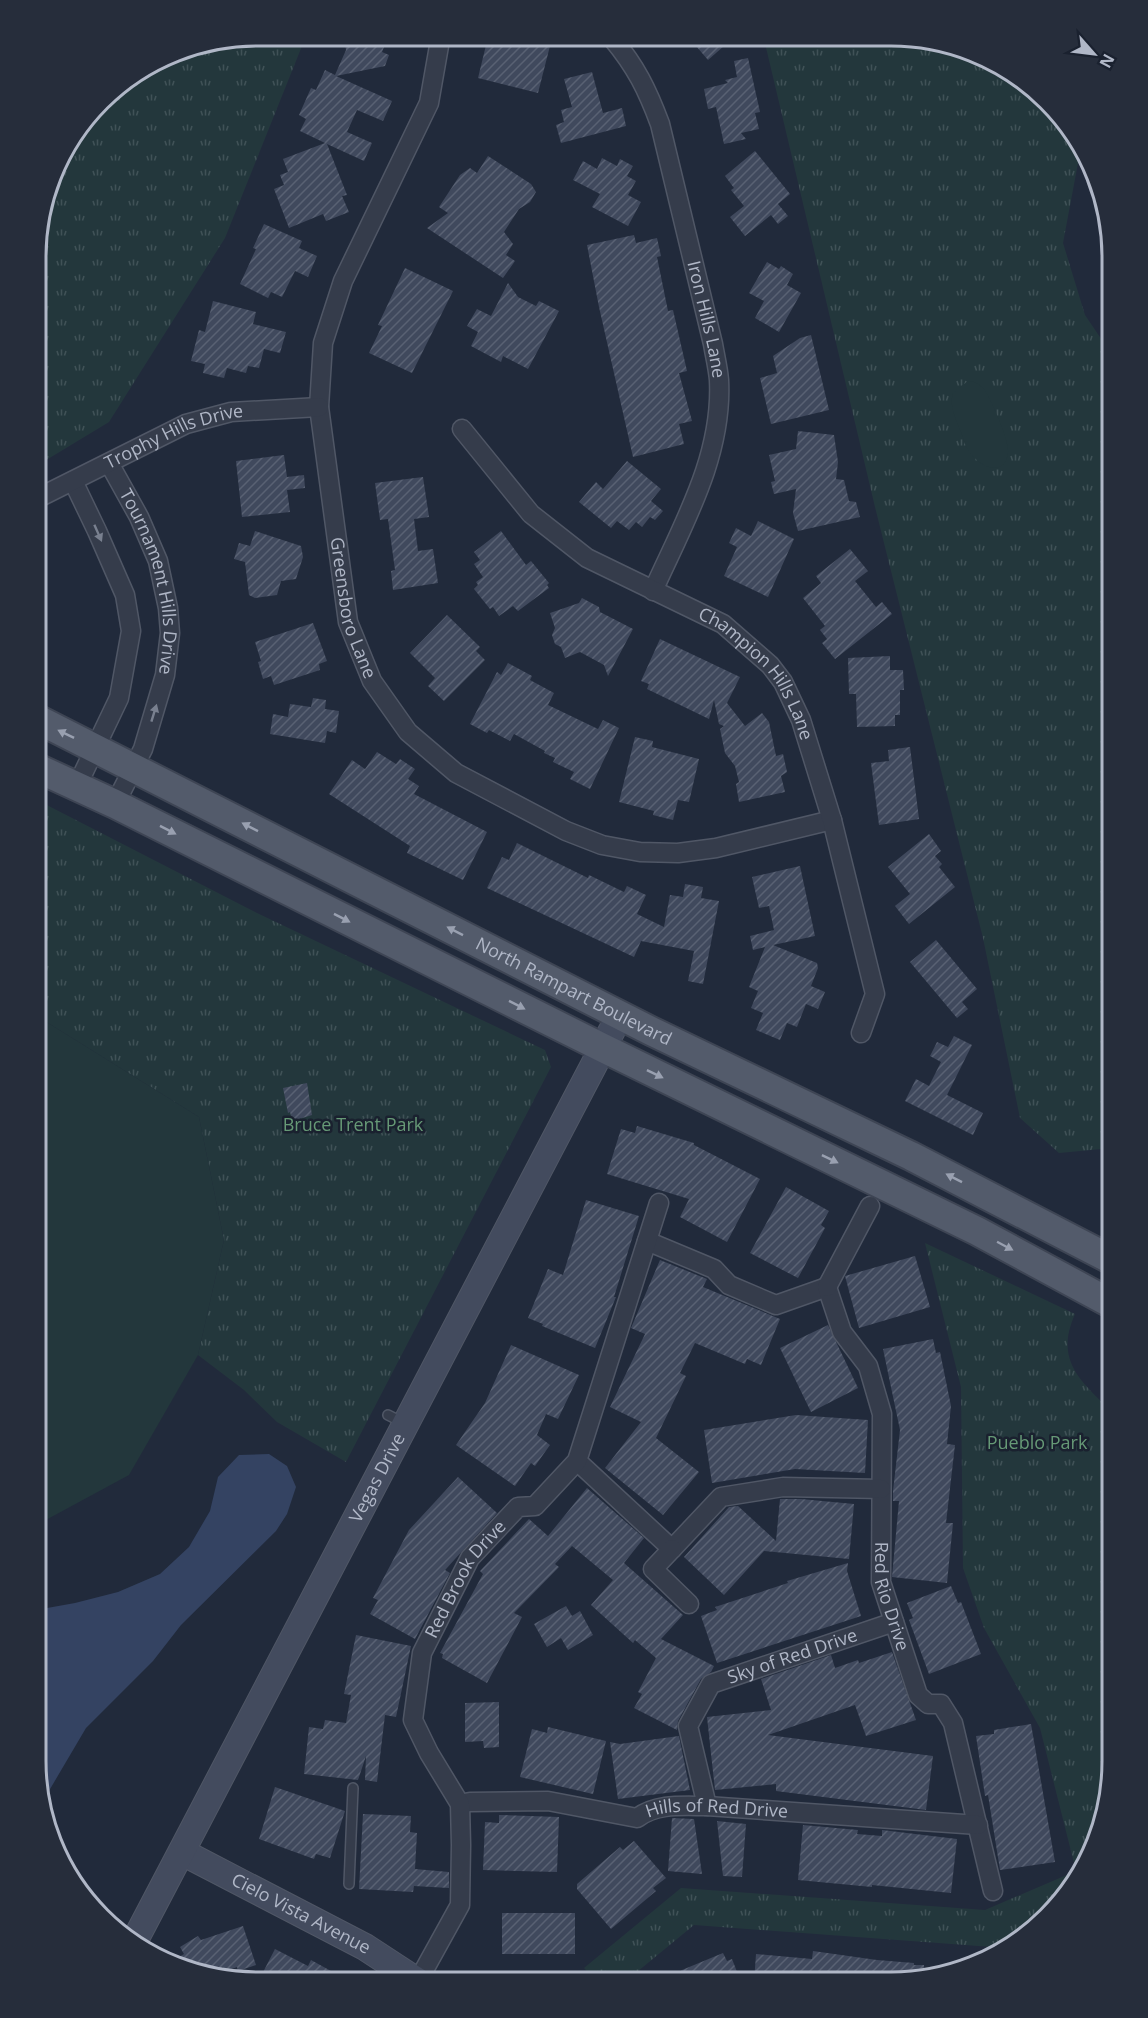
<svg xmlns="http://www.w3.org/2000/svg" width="1148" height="2018" font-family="'Open Sans',sans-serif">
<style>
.grass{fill:url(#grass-tufts)}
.pitch{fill:#23373c}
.water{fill:#344362}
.building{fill:url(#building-hatch)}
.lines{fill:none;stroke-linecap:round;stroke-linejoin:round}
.lane-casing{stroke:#505766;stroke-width:12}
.street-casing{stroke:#505766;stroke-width:21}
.secondary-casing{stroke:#505766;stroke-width:28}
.primary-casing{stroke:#3e4554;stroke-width:32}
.lane{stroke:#353c4b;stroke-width:9}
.street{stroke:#353c4b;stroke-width:18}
.secondary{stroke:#434b5e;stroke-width:26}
.primary{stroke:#535b6b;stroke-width:28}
.oneway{fill:#79808f}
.oneway2{fill:#99a0b0}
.labels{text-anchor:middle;stroke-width:5;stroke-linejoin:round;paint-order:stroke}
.street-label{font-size:18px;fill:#b0b7c7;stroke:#1a212f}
.park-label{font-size:18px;fill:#669976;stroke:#1a212f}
.rim{fill:none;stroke:#b0b7c7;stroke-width:3}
</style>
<defs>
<pattern id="grass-tufts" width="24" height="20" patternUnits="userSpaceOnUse" patternTransform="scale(1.5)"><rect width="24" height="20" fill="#23373c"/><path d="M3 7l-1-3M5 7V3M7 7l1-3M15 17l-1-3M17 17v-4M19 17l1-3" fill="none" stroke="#405257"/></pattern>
<pattern id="building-hatch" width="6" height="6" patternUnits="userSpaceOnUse" patternTransform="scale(1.5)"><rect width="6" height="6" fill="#40495d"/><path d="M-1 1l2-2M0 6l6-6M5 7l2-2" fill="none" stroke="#596173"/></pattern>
</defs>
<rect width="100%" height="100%" fill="#212a3b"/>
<!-- grass -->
<g class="grass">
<polygon points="258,36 306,36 225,238 109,422 38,465 38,229 59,159 111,91 173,53"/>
<polygon points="764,39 933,40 988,59 1036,91 1074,134 1081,147 1063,243 1085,315 1112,355 1112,1148 1059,1153 1020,1118 983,938 875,507"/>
<polygon points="37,800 257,913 545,1050 551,1067 346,1462 277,1422 244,1390 198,1355 224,1240 199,1117 37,1016"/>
<path d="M925,1243L1075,1314C1054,1361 1081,1381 1112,1412L1111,1775L1095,1845L1066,1896L1014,1944L1006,1948L694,1925L626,1981H596L584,1968L681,1888L985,1910L1076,1871L1040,1728L984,1628L963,1568L961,1387Z"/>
</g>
<!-- pitch -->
<g class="pitch">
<path d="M968,381C974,381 980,384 984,389C991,399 1010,442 1008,453C1004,482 970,463 964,441C960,426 948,409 953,393Z"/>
<polygon points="37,1016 199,1117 224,1240 198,1355 129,1475 44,1521 36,1522"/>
</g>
<!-- water -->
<polygon class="water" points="269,1454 287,1466 296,1487 287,1514 276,1531 181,1625 153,1661 86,1728 43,1801 36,1760 36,1610 75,1603 118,1592 160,1574 189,1547 210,1511 218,1477 239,1455"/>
<!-- building -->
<g class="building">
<polygon points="344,37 388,37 382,52 389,55 385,66 336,76 392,101 383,121 357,110 347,132 372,143 364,161 327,144 347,195 342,196 349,212 326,221 323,214 289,228 274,189 284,185 280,175 288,172 283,159 325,143 300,131 306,119 299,115 311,88 316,90 325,70 335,75 346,50"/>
<polygon points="488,37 552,38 538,93 478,78"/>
<polygon points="690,39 732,39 708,60"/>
<polygon points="748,58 760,112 755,113 759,129 741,133 746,139 724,144 716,107 708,109 704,89 728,83 725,80 737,77 734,61"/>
<polygon points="592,72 603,113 622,108 626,126 561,143 556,125 564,122 561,110 572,107 564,79"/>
<polygon points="755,151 790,194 778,204 788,216 778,224 771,215 745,236 730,217 744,206 731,190 734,188 725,176"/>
<polygon points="488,156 531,184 536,192 530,202 519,209 504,232 513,244 506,255 515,261 503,278 427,228 448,213 439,207 460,175 470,168 477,173"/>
<polygon points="602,158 617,166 620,159 633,166 627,176 636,181 628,195 641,202 628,226 592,207 600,194 573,180 583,161 597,169"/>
<polygon points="264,224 302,241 299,248 317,256 308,277 295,271 282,297 271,292 268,298 240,284 256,249 253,248"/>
<polygon points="634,235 636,243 657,238 661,256 657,257 668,311 673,310 687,371 679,373 692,421 679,424 684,444 633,457 599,307 587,245"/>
<polygon points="767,262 779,269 781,266 793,274 787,285 801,293 779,332 755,318 764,301 749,293"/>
<polygon points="405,268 453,291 412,373 369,353 382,326 378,325"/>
<polygon points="508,283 518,297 536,306 539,301 559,311 528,369 503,356 501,362 471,346 478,332 467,326 477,309 491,316"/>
<polygon points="213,301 256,312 253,324 286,332 280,353 264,349 259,368 248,366 246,373 227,368 224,378 203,373 205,364 191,361 199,330 205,332"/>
<polygon points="811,335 829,410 771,424 760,378 777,373 773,356 800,338"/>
<polygon points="798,431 834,435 838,462 836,479 844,480 849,501 856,502 860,517 798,531 793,513 796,489 774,494 771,482 775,481 769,455 796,449"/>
<polygon points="284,455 287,477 304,475 305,488 287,490 290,512 242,517 236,461"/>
<polygon points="627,461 661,489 651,501 663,511 655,520 650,517 642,527 636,522 629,530 617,521 611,528 579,502 596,482 603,489"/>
<polygon points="423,477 429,517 414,519 418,551 433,549 438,583 393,590 391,571 395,570 388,519 380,520 375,483"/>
<polygon points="758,521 794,539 768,597 724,576 737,547 729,543 736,528 751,536"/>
<polygon points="255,531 301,546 303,557 296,579 281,581 277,595 255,598 249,595 245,562 234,559 239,543 250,546"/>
<polygon points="501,531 526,565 531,561 549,583 547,585 549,588 518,611 513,606 499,616 493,607 490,609 474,589 478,585 476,582 483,577 474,564 480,560 474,552"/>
<polygon points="850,549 868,571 855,581 876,607 882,602 892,614 835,659 822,643 827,639 820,630 825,626 803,598 821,583 816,576"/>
<polygon points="582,598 599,607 600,612 633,629 608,676 604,665 580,652 565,658 561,647 555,644 552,635 555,628 550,613 579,603"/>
<polygon points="447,615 480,647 476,651 485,660 444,701 428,686 435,678 410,653"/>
<polygon points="313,623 327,661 319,664 320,670 274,685 271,676 263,679 258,662 261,661 255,642"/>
<polygon points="660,639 740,677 727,703 745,726 762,713 769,722 776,756 783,754 787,772 781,776 785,792 739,802 736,784 739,782 735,766 725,753 720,729 724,726 719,724 714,700 709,719 647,689 649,684 641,681"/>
<polygon points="890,656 890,670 903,670 904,690 900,690 900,715 895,715 895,726 857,727 856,694 849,694 848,658"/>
<polygon points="508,663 532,676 530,680 554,693 548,705 598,729 603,720 619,728 590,789 570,779 574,772 553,762 555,758 544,753 545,751 514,734 510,741 489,730 487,733 470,724 497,672 501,675"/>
<polygon points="313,698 326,700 325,709 339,711 336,733 327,731 325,743 270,734 273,714 288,717 290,704 311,707"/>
<polygon points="635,737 653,741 652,747 699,759 689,802 678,800 673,820 653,815 654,811 619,802"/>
<polygon points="910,747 919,819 879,825 871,763 889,761 888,750"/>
<polygon points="377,752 396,764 400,759 415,769 408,779 419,786 414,794 487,832 463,880 407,853 410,846 329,794 352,760 365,769"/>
<polygon points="929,834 941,851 935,856 942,864 939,867 955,887 909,924 895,906 910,894 888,867"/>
<polygon points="517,843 588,878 589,875 624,892 627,886 646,895 637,914 664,927 670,895 683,897 685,884 703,887 701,898 719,901 703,984 688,981 694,951 641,941 634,957 487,888 502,857 509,860"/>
<polygon points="800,866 815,936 773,945 817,963 818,968 811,986 825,992 818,1009 806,1004 797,1027 787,1023 780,1040 756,1030 763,1013 751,1008 758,991 749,987 765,947 753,950 750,936 774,930 769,906 759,908 752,877"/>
<polygon points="936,940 977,989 962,1002 968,1009 957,1018 910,962"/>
<polygon points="954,1036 972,1045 947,1095 983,1113 973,1135 905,1101 916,1079 929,1086 941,1062 930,1056 937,1042 948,1047"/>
<polygon points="307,1083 312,1115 296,1120 291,1116 290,1112 288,1113 283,1088"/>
<polygon points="637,1126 694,1143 694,1145 760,1179 727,1242 680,1217 689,1199 607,1174 621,1129 635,1133"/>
<polygon points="786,1187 829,1211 821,1225 825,1228 798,1278 750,1253"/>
<polygon points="586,1200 639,1216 614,1297 616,1297 595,1348 542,1326 543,1324 528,1318 548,1269 563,1275"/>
<polygon points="915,1256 930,1307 859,1328 845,1276"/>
<polygon points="660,1260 707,1279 703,1287 780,1319 761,1365 747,1359 745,1364 695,1343 680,1373 686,1376 656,1438 699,1472 663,1515 605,1468 641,1422 610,1407 645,1334 631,1328"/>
<polygon points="828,1325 858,1388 811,1412 780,1348"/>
<polygon points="933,1339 936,1353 940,1352 951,1406 947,1444 955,1445 946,1523 953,1523 947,1583 892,1577 899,1501 893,1501 893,1491 900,1430 883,1349"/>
<polygon points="511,1345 579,1375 558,1419 546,1414 537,1435 550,1445 535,1466 531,1463 515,1486 456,1445 485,1403"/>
<polygon points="796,1415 868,1420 865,1473 795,1469 712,1483 704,1430"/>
<polygon points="458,1477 497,1513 445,1570 450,1573 415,1639 370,1614 378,1600 373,1598 409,1530"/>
<polygon points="587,1488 644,1538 624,1563 683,1615 661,1639 714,1666 711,1672 701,1679 678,1721 677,1730 634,1708 642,1694 638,1692 656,1658 635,1640 633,1643 591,1605 613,1580 572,1546 555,1564 559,1567 514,1613 522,1617 487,1683 442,1658 443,1654 440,1653 483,1574 480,1571 529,1519 548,1536"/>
<polygon points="780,1499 801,1499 854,1504 849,1559 764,1551 724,1595 684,1557 729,1507 738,1506 776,1541"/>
<polygon points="848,1563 847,1571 861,1616 717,1663 701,1616 717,1610 715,1607 788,1583 787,1581"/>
<polygon points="951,1586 958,1603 961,1602 981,1654 929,1674 909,1620 913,1618 907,1603"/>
<polygon points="566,1606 572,1616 580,1611 593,1635 568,1650 561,1638 547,1647 534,1624"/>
<polygon points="356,1635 411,1646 396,1717 385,1715 377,1782 365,1780 366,1756 358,1780 304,1774 309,1727 323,1729 325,1720 346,1723 351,1695 344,1694"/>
<polygon points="892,1652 916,1720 866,1736 855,1705 768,1735 933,1756 926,1810 776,1791 776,1784 715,1790 707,1717 771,1710 761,1679 831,1655 835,1668 858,1660 859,1663"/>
<polygon points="499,1702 499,1747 484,1748 483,1741 465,1742 465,1703"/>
<polygon points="1031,1724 1055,1862 1000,1870 988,1795 985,1796 976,1736 994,1734 994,1730"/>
<polygon points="548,1727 606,1741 593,1794 520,1777 532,1729 547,1733"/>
<polygon points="679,1736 690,1790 618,1799 610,1742 620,1744"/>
<polygon points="275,1787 345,1811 330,1858 316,1854 314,1859 259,1839"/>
<polygon points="363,1814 411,1816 410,1832 417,1833 415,1869 449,1872 449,1888 414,1886 413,1892 359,1889"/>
<polygon points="499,1815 559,1817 557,1872 483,1870 485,1822 499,1823"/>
<polygon points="672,1818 694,1819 702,1874 668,1871"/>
<polygon points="717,1821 746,1824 742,1877 723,1876"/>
<polygon points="803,1825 858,1830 857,1834 882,1836 882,1830 957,1839 951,1893 872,1885 872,1887 798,1880"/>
<polygon points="634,1841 666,1878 653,1888 656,1891 611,1929 577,1889 577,1884 620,1847 623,1850"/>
<rect x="502" y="1913" width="73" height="41"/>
<polygon points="243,1926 256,1965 238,1971 237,1967 224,1972 223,1967 210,1975 170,1962 184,1954 180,1947 198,1936 201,1940"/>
<polygon points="275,1949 308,1966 311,1960 331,1971 326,1980 259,1980"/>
<polygon points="813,1951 877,1960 914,1963 914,1965 924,1965 924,1976 891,1982 754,1982 756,1954 812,1959"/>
<polygon points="723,1953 727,1961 732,1959 741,1982 667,1981 682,1970"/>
</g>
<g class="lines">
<!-- lane casing -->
<g class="lane-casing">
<g id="lane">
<polyline points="388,1415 404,1423"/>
<polyline points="349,1884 353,1788"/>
</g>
</g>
<!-- street casing -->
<g class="street-casing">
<g id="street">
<path id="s1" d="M438,37L439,46L429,103L343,281L323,343L319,407L348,622L372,681L408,732L456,773L566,831L602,845L640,852L678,853L716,848L832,820"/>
<path id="s2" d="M612,38C636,67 647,89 660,124L713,344C715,356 718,368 719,380C723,456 683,524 653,591"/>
<path id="s3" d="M462,429L531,514L587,558L723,624L770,665L783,682L801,720L832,820L875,994L861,1033"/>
<path id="s4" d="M109,463L139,517L158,561L168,608L170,633L165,675L143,749L115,804"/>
<polyline points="73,481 97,531 125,595 131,631 119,698 77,786"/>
<path id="s5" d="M38,498L186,424L231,412L319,407"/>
<polyline points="647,1241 714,1269 729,1285 776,1305 827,1287"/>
<path id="s6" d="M827,1287L842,1332L868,1366L882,1414L881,1582L918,1695L928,1704H941L953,1723L993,1891"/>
<polyline points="827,1287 870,1206"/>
<polyline points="577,1461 672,1549 721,1497 783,1487 881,1489"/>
<polyline points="672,1549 653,1569 689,1604"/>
<path id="s7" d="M460,1804L470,1802L548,1801L637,1818C657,1803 683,1806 707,1806L978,1825"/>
<path id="s8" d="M707,1806L688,1726L711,1684L894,1622"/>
<path id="s9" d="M418,1981L460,1905L461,1845L460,1804L429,1753L413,1720L422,1653L470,1558L518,1507L535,1506L577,1461L659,1203"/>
</g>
</g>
<!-- secondary casing -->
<g class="secondary-casing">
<g id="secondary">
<path id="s10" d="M182,1852L365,1947L417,1981"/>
<path id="s11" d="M134,1942L620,1015"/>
</g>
</g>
<!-- primary casing -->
<g class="primary-casing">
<g id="primary">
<path id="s12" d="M37,719L651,1031L911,1156L1112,1260"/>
<polyline points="37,768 115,804 603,1048 977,1231 1112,1304"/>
</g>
</g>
<!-- lane -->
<use href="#lane" class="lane"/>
<!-- street -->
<use href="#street" class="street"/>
<!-- secondary -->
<use href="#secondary" class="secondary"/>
<!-- primary -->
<use href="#primary" class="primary"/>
</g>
<!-- one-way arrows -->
<defs><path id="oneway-solid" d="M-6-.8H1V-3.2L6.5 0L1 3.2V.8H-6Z" transform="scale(1.5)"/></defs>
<g class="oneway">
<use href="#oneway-solid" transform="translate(98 533) rotate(66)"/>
<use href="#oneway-solid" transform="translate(154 713) rotate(-73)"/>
</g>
<g class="oneway2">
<use href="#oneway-solid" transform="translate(66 734) rotate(-154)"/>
<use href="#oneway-solid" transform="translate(250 827) rotate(-153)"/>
<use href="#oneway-solid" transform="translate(168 830) rotate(27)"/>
<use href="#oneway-solid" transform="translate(342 918) rotate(27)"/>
<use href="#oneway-solid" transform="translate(455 931) rotate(-153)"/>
<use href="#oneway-solid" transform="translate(517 1005) rotate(27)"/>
<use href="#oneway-solid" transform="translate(655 1074) rotate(26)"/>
<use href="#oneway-solid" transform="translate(830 1159) rotate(26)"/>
<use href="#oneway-solid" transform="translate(954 1178) rotate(-153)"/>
<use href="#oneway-solid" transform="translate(1005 1246) rotate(28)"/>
</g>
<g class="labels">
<!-- street labels -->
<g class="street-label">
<text dy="6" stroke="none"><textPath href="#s2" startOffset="300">Iron Hills Lane</textPath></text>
<text dy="6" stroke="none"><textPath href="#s5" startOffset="150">Trophy Hills Drive</textPath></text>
<text dy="6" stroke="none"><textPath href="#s4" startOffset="128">Tournament Hills Drive</textPath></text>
<text dy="6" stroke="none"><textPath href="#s1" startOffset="598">Greensboro Lane</textPath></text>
<text dy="6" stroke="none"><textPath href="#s3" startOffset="392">Champion Hills Lane</textPath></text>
<text dy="6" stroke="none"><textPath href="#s12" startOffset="602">North Rampart Boulevard</textPath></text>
<text dy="6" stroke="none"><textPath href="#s11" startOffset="524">Vegas Drive</textPath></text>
<text dy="6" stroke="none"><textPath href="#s9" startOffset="438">Red Brook Drive</textPath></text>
<text dy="6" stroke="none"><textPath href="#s6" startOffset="324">Red Rio Drive</textPath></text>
<text dy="6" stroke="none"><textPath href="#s8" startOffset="216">Sky of Red Drive</textPath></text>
<text dy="6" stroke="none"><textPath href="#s7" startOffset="261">Hills of Red Drive</textPath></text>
<text dy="6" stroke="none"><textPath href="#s10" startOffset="134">Cielo Vista Avenue</textPath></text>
</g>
<!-- park labels -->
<g class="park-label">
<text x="353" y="1131">Bruce Trent Park</text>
<text x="1037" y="1449">Pueblo Park</text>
</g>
</g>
<!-- crop -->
<path d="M0 0H1148V2018H0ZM257 46H891A211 211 0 0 1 1102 257V1761A211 211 0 0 1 891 1972H257A211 211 0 0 1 46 1761V257A211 211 0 0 1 257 46Z" fill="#262d3b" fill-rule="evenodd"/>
<path class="rim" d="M257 46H891A211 211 0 0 1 1102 257V1761A211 211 0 0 1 891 1972H257A211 211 0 0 1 46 1761V257A211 211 0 0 1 257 46Z"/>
<!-- north arrow -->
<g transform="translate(1094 54) rotate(118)" stroke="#1a212f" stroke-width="4.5" paint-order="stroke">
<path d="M0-4.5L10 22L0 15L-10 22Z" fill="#b0b7c7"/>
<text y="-9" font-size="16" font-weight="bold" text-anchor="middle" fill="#b0b7c7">N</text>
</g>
</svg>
